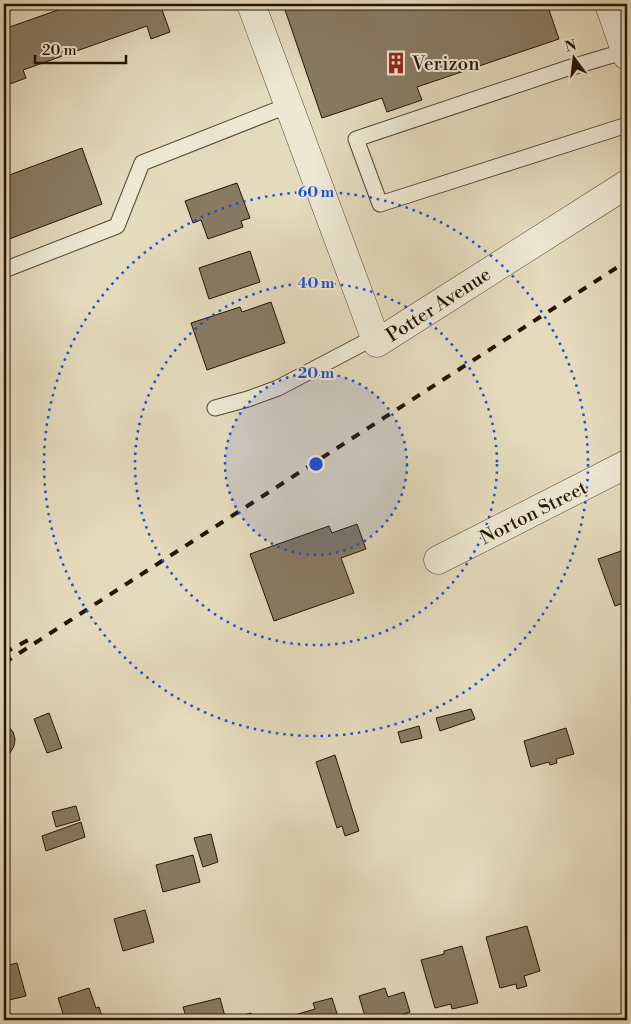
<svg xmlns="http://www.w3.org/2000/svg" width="631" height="1024" font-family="'Libre Bodoni',serif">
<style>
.building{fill:#887b62;stroke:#241401}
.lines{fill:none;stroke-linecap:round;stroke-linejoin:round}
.service-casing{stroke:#544630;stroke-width:17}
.minor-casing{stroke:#544630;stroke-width:29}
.tertiary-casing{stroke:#544630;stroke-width:29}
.service{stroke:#ede7d3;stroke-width:15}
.minor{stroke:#ede7d3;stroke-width:28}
.tertiary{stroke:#ede7d3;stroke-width:28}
.rail{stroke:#241401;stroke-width:4;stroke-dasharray:9 9;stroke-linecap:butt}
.ring{fill:none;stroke:#1d4ed8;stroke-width:2.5;stroke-dasharray:2.5 5}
.labels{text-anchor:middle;stroke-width:4;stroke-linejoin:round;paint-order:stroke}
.poi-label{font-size:19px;fill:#241401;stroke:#ede7d3;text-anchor:start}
.street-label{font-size:19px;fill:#241401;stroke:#ede7d3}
.centre{fill:#1d4ed8;stroke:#ede7d3;stroke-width:2.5}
.ring-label{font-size:15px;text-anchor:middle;font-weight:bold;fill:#1d4ed8;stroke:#ede7d3;stroke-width:4;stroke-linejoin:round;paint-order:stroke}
</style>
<rect width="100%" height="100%" fill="#e4dabc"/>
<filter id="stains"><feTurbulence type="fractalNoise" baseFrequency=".004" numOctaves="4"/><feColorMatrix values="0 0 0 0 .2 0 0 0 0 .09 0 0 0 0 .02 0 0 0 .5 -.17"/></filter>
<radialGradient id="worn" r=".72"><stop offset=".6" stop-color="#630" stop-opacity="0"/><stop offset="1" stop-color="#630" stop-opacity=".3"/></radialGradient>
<!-- building -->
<g class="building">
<polygon points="75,4 160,4 170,32 151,39 147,26 23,70 26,78 10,84 4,66 4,29"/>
<polygon points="283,4 547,4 559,39 417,87 422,100 387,112 382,98 322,118"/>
<polygon points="82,148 102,204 4,241 4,177"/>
<polygon points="237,183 250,218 241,221 243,227 208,239 201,220 193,223 185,201"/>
<polygon points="250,251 260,282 209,299 199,268"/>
<polygon points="271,302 285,343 207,370 191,323 240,307 242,312"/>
<polygon points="357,524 366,549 341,558 354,593 274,621 250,554 329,526 332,533"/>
<polygon points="627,549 627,602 615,606 598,559"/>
<polygon points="471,709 475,719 440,731 436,718"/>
<polygon points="49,713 62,748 47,753 34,719"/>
<polygon points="4,723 8,726 13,732 15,739 14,746 10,753 4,758"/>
<polygon points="419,726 422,738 401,743 398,732"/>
<polygon points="566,728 574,754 556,759 557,763 550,765 549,762 531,767 524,741"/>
<polygon points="335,755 359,831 345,836 342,826 337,828 316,762"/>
<polygon points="76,806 80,820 56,827 52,812"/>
<polygon points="81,822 85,837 46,851 42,836"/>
<polygon points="211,834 218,862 203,867 194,838"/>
<polygon points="193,855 200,882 163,892 156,865"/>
<polygon points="145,910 154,942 123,951 114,919"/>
<polygon points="527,926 540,971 524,976 527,986 517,989 516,984 500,988 486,937"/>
<polygon points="462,946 478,1003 452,1009 451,1004 435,1008 421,960 444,954 444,951"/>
<polygon points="17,963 26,996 5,1001 4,966"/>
<polygon points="89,988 96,1008 99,1007 103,1019 65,1020 58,998"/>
<polygon points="385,988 388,997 404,992 410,1012 394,1017 395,1020 366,1020 359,996"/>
<polygon points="220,998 226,1020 251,1013 253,1018 259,1016 260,1020 187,1020 183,1007"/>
<polygon points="332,998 339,1020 292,1020 291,1016 315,1009 313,1003"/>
</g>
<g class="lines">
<!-- service casing -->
<g class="service-casing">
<g id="service">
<polyline points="626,51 565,69 356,139 380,204 627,125"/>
<polyline points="4,270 117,226 142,163 289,105"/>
<polyline points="215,408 248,399 278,388 375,337"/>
</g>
</g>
<!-- minor casing -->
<g class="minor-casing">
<g id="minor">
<polyline points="251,4 377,343 627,184"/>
<polyline points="438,560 627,464"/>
</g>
</g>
<!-- tertiary casing -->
<g class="tertiary-casing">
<polyline id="tertiary" points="609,4 627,56"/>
</g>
<!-- service -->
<use href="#service" class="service"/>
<!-- minor -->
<use href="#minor" class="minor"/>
<!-- tertiary -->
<use href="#tertiary" class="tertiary"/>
<!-- rail -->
<g class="rail">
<polyline points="4,653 30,639"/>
<polyline points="4,663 627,261"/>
</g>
</g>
<!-- distance rings -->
<circle cx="316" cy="464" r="91" fill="#1d4ed8" fill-opacity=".12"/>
<g class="ring">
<circle cx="316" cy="464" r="91"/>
<circle cx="316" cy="464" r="181"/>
<circle cx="316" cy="464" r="272"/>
</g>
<!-- icons -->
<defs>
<g id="building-bare" transform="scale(1.725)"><path d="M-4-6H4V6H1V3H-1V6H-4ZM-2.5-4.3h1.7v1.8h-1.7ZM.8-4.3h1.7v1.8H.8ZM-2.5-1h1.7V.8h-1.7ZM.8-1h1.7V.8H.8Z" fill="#8f2418" stroke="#ede7d3" stroke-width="2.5" paint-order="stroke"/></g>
</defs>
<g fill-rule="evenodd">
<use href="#building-bare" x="396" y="63"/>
</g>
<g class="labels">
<!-- poi labels -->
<g class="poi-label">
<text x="412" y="70">Verizon</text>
</g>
<!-- street labels -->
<g class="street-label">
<text transform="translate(438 304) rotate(-33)" y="7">Potter Avenue</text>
<text transform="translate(533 512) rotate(-27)" y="7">Norton Street</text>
</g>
</g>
<circle cx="316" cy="464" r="8" class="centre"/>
<g class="ring-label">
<text x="316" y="197">60 m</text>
<text x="316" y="288">40 m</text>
<text x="316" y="378">20 m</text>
</g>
<!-- margin -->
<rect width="631" height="1024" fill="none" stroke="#e4dabc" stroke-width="20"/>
<rect x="5" y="5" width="621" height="1014" fill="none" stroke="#241401" stroke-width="2.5"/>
<rect x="10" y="10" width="611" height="1004" fill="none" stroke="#241401"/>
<!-- north arrow -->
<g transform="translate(574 58) rotate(345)" stroke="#ede7d3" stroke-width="4" paint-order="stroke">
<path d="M0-4L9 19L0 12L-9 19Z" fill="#241401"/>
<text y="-8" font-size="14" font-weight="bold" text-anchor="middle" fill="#241401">N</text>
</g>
<!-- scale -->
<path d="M35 55v8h91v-8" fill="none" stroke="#241401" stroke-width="2.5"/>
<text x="42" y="55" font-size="15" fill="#241401" stroke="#ede7d3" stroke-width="4" paint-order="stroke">20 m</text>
<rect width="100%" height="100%" filter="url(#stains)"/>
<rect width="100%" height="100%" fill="url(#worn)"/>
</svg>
